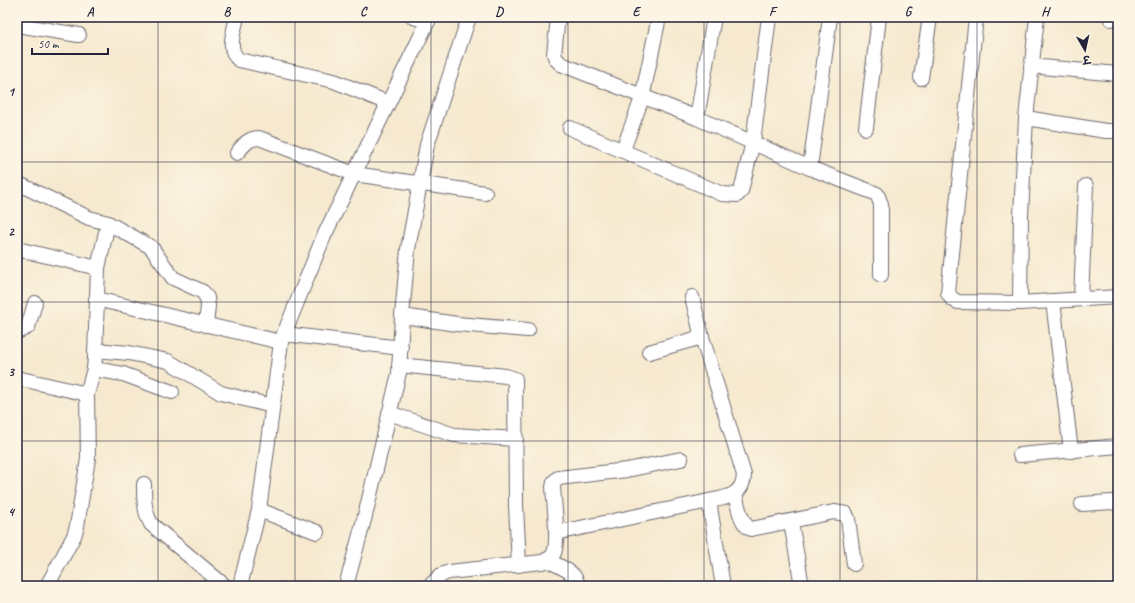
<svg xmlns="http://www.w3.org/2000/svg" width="1135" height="603" font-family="Caveat,'Playpen Sans Deva',sans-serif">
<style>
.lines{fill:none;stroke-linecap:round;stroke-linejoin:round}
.minor-casing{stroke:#6c686f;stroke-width:16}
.minor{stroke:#fff;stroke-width:14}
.grid{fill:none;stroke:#22223b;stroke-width:1;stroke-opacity:0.55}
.neatline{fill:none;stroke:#22223b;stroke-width:1.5}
.grid-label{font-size:13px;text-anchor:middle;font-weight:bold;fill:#22223b}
</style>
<rect width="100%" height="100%" fill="#fcf5e5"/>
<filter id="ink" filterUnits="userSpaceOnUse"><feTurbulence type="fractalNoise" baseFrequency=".025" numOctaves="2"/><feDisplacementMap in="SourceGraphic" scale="8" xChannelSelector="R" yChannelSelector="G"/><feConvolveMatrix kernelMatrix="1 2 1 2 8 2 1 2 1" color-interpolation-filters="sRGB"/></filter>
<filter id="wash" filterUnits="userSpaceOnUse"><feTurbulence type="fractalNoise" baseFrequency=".012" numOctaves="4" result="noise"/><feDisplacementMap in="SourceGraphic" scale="16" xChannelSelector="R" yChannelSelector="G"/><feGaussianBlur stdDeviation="0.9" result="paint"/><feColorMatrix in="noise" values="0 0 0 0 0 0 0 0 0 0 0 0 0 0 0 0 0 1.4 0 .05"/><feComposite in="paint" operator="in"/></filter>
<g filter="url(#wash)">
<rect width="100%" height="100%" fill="#f6e9cf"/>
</g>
<g filter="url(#ink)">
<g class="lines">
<!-- minor casing -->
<g class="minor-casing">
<g id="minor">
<path d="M237,17C234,32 226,49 239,60L334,81L388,103"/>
<polyline points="413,17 428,21"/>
<polyline points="558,17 554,54 556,59 561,64 697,118 810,168 877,194 881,204 881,275"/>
<polyline points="976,17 948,293 952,299 958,302 1020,303 1118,297"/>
<polyline points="1111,19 1111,17"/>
<polyline points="17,25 79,35"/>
<polyline points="1031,66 1118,74"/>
<polyline points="921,78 930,17"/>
<polyline points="697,118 714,17"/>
<polyline points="1026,118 1106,131 1118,131"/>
<polyline points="570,128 722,194 737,195 741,191 753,142 769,17"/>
<polyline points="866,128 879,17"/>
<polyline points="623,150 642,98 659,17"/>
<path d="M237,153C244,145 248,138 259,138L354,174L485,193"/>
<polyline points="810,168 830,17"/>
<polyline points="17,183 89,218 108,223 151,247 173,278 203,292 207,298 208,306 206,325"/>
<polyline points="17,249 98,268"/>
<polyline points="1081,298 1086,186"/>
<polyline points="96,299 281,342"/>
<polyline points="1053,301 1071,451"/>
<polyline points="1020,303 1021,215 1026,118 1037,17"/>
<polyline points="402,316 457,324 528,330"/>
<polyline points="17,332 28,327 35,303"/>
<polyline points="284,334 401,348"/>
<polyline points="95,350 129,353 168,361 221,393 272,406"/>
<polyline points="649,352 702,337"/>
<polyline points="399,365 506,376 515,379 516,506 519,565"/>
<polyline points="94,369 123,374 172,392"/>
<polyline points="17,378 87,394"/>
<polyline points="389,413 454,435 516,439"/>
<polyline points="1020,455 1118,446"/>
<path d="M144,484C144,499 144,511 151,524L225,586"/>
<path d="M735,494C738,505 740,524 751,529L834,512L846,514L848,519L854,564"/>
<polyline points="709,501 723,586"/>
<polyline points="1082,504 1112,502 1118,504"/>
<polyline points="259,510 317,532"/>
<polyline points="791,522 802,586"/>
<path d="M556,533L709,501C725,498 743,496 744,475L702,337L692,297"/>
<path d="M547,560C560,567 576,571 578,586"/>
<polyline points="47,586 74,536 77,526 88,459 87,394 94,369 95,357 98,268 108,223"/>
<polyline points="240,586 259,510 281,342 284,334 324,236 430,17"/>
<polyline points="346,586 365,516 399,373 402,316 408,249 427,145 469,17"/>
<path d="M430,586L441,575L449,572L542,562C546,560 552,558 554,553C559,540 554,503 553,487L554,482L558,478L627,470L681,459"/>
</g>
</g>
<!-- minor -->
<use href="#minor" class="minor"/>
</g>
</g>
<!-- grid -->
<path class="grid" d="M158,17V586M295,17V586M431,17V586M568,17V586M704,17V586M840,17V586M977,17V586M17,162H1118M17,302H1118M17,441H1118"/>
<!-- margin -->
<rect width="1135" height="603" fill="none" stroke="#fcf5e5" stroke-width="44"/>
<!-- north arrow -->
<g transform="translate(1085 50) rotate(171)" stroke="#fcf5e5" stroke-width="3" paint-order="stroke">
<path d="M0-3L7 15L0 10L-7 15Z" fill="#22223b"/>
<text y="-6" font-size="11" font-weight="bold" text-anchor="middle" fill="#22223b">उ</text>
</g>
<!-- scale -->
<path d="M32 48v6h76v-6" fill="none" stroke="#22223b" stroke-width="2"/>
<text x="38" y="48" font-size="12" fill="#22223b" stroke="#fcf5e5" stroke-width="3" paint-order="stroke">50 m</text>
<rect x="22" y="22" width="1091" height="559" class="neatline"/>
<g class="grid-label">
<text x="90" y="16">A</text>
<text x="227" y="16">B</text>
<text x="363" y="16">C</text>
<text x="499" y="16">D</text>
<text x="636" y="16">E</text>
<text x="772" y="16">F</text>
<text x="908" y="16">G</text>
<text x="1045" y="16">H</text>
<text x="11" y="96">1</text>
<text x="11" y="236">2</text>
<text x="11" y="376">3</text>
<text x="11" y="516">4</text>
</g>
</svg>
